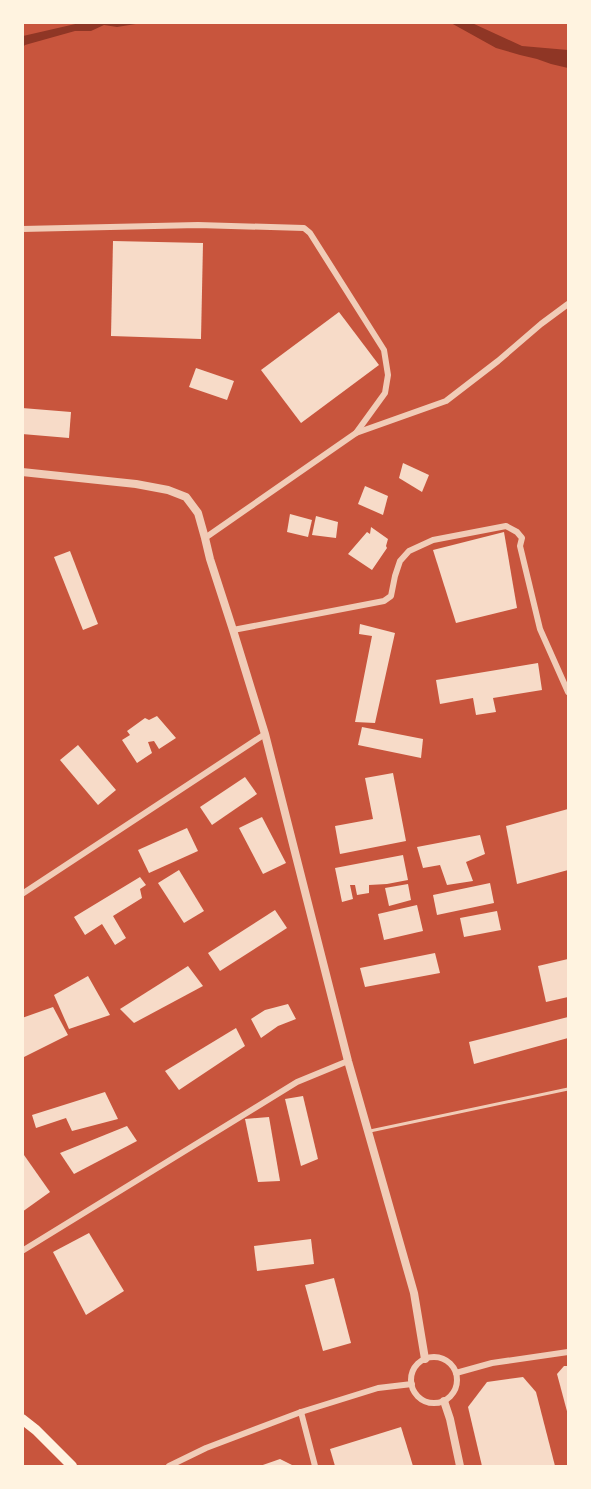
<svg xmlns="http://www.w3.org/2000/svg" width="591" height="1489" font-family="'Roboto Condensed',sans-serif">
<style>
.water{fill:#8f3625}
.building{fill:#f7dbc8}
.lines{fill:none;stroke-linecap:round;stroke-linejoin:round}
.service{stroke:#f1ccb7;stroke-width:3}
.minor{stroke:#f1ccb7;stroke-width:6}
.tertiary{stroke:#f1ccb7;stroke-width:8}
.trunk{stroke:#fff3e0;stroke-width:10}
</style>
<rect width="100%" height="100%" fill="#c8553d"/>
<!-- water -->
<g class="water">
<polygon points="84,22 142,23 117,27 104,25 91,31 75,31 25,45 23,47 23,36"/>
<polygon points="451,23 472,23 522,46 568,50 568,68 551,64 537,59 520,55 496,48"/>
</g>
<!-- building -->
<g class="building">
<polygon points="113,241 203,243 201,339 111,336"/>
<polygon points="339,312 379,365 301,423 261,370"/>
<polygon points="196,368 234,381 227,400 189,387"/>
<polygon points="22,408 71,412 69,438 22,434"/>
<polygon points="403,463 429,475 422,492 399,478"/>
<polygon points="365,486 388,496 383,515 358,504"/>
<polygon points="290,514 312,520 308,537 287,532"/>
<polygon points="316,516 338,522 336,538 312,535"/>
<polygon points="371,527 388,539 386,546 387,548 372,570 348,554 367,532 370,534"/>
<polygon points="504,532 517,608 456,623 433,550"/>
<polygon points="70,551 98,624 83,630 54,557"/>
<polygon points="360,624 395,633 375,723 355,722 372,636 359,634"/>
<polygon points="538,663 542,690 493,698 496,712 476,715 473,698 440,704 436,680"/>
<polygon points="157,716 176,738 159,749 154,741 148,742 152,753 137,763 122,740 130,735 127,731 145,718 149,720"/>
<polygon points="362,727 423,739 421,758 358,745"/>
<polygon points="78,745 116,790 98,805 60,760"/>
<polygon points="393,773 406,841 340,854 335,826 373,819 365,778"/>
<polygon points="245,777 257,794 212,825 200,807"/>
<polygon points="568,809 568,870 517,884 506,826"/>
<polygon points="262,817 286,863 263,874 239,828"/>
<polygon points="187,828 198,851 149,873 138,850"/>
<polygon points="480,835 485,854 466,862 473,881 447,885 440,865 423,868 417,847"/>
<polygon points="403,855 408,880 387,884 369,885 369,893 357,895 355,885 350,885 353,899 342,902 335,868"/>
<polygon points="179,870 204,911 184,923 158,883"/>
<polygon points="140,877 146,885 140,889 142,898 113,916 126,938 115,945 102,924 85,935 74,917"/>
<polygon points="490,883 494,903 437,915 433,895"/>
<polygon points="408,884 411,900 389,906 385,888"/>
<polygon points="417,905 423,931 384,940 378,914"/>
<polygon points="275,910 287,928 220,971 208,953"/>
<polygon points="497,911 501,930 464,937 460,918"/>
<polygon points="435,953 440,973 365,987 360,968"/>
<polygon points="568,959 568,997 546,1002 538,966"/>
<polygon points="188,966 203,986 134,1023 120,1009"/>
<polygon points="88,976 110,1015 69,1029 54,995"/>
<polygon points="288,1004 296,1019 278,1026 261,1038 251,1019 265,1010"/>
<polygon points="53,1007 68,1035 24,1057 22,1054 22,1018"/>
<polygon points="568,1017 568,1038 474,1064 469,1042"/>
<polygon points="236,1028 245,1046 179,1090 165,1071"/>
<polygon points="105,1092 118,1119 72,1131 66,1118 36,1128 32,1115"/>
<polygon points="303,1096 318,1159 301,1166 285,1099"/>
<polygon points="269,1117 280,1181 258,1182 245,1119"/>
<polygon points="127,1126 137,1141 74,1174 60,1153"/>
<polygon points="24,1155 50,1192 22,1212 22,1156"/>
<polygon points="89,1233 124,1291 86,1315 53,1252"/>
<polygon points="311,1239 314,1264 257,1271 254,1246"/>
<polygon points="334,1278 351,1343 323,1351 305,1285"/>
<polygon points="564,1366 568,1366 568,1415 557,1374"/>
<polygon points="523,1377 536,1392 555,1466 482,1466 468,1407 487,1382"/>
<polygon points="401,1427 413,1466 335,1466 330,1449"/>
<polygon points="280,1459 294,1466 260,1466"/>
</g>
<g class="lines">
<!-- service -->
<polyline class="service" points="370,1131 568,1089"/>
<!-- minor -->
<g class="minor">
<polyline points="22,229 198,225 304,228 310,233 384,350 388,375 385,393 356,433"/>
<polyline points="205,538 356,433 446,401 498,361 541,324 568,304"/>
<polyline points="233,630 384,601 391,596 395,576 400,561 409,551 433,540 506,526 517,532 522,538 520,546 540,629 568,692"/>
<polyline points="22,894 265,734"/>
<polyline points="22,1251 297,1082 348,1061"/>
<circle cx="434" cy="1380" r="23"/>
<polyline points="456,1373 492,1363 568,1352"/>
<polyline points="301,1412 315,1466"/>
<polyline points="169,1466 206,1448 301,1412 378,1388 412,1384"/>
</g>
<!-- tertiary -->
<g class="tertiary">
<polyline points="22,472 136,484 168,490 186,497 198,513 205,538 210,559 233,630 265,734 348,1061 414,1293 425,1359"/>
<polyline points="444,1401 450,1419 460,1466"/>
</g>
<!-- trunk -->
<polyline class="trunk" points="22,1419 36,1430 72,1466"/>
</g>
<!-- border -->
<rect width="591" height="1489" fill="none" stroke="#fff3e0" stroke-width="48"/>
</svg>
